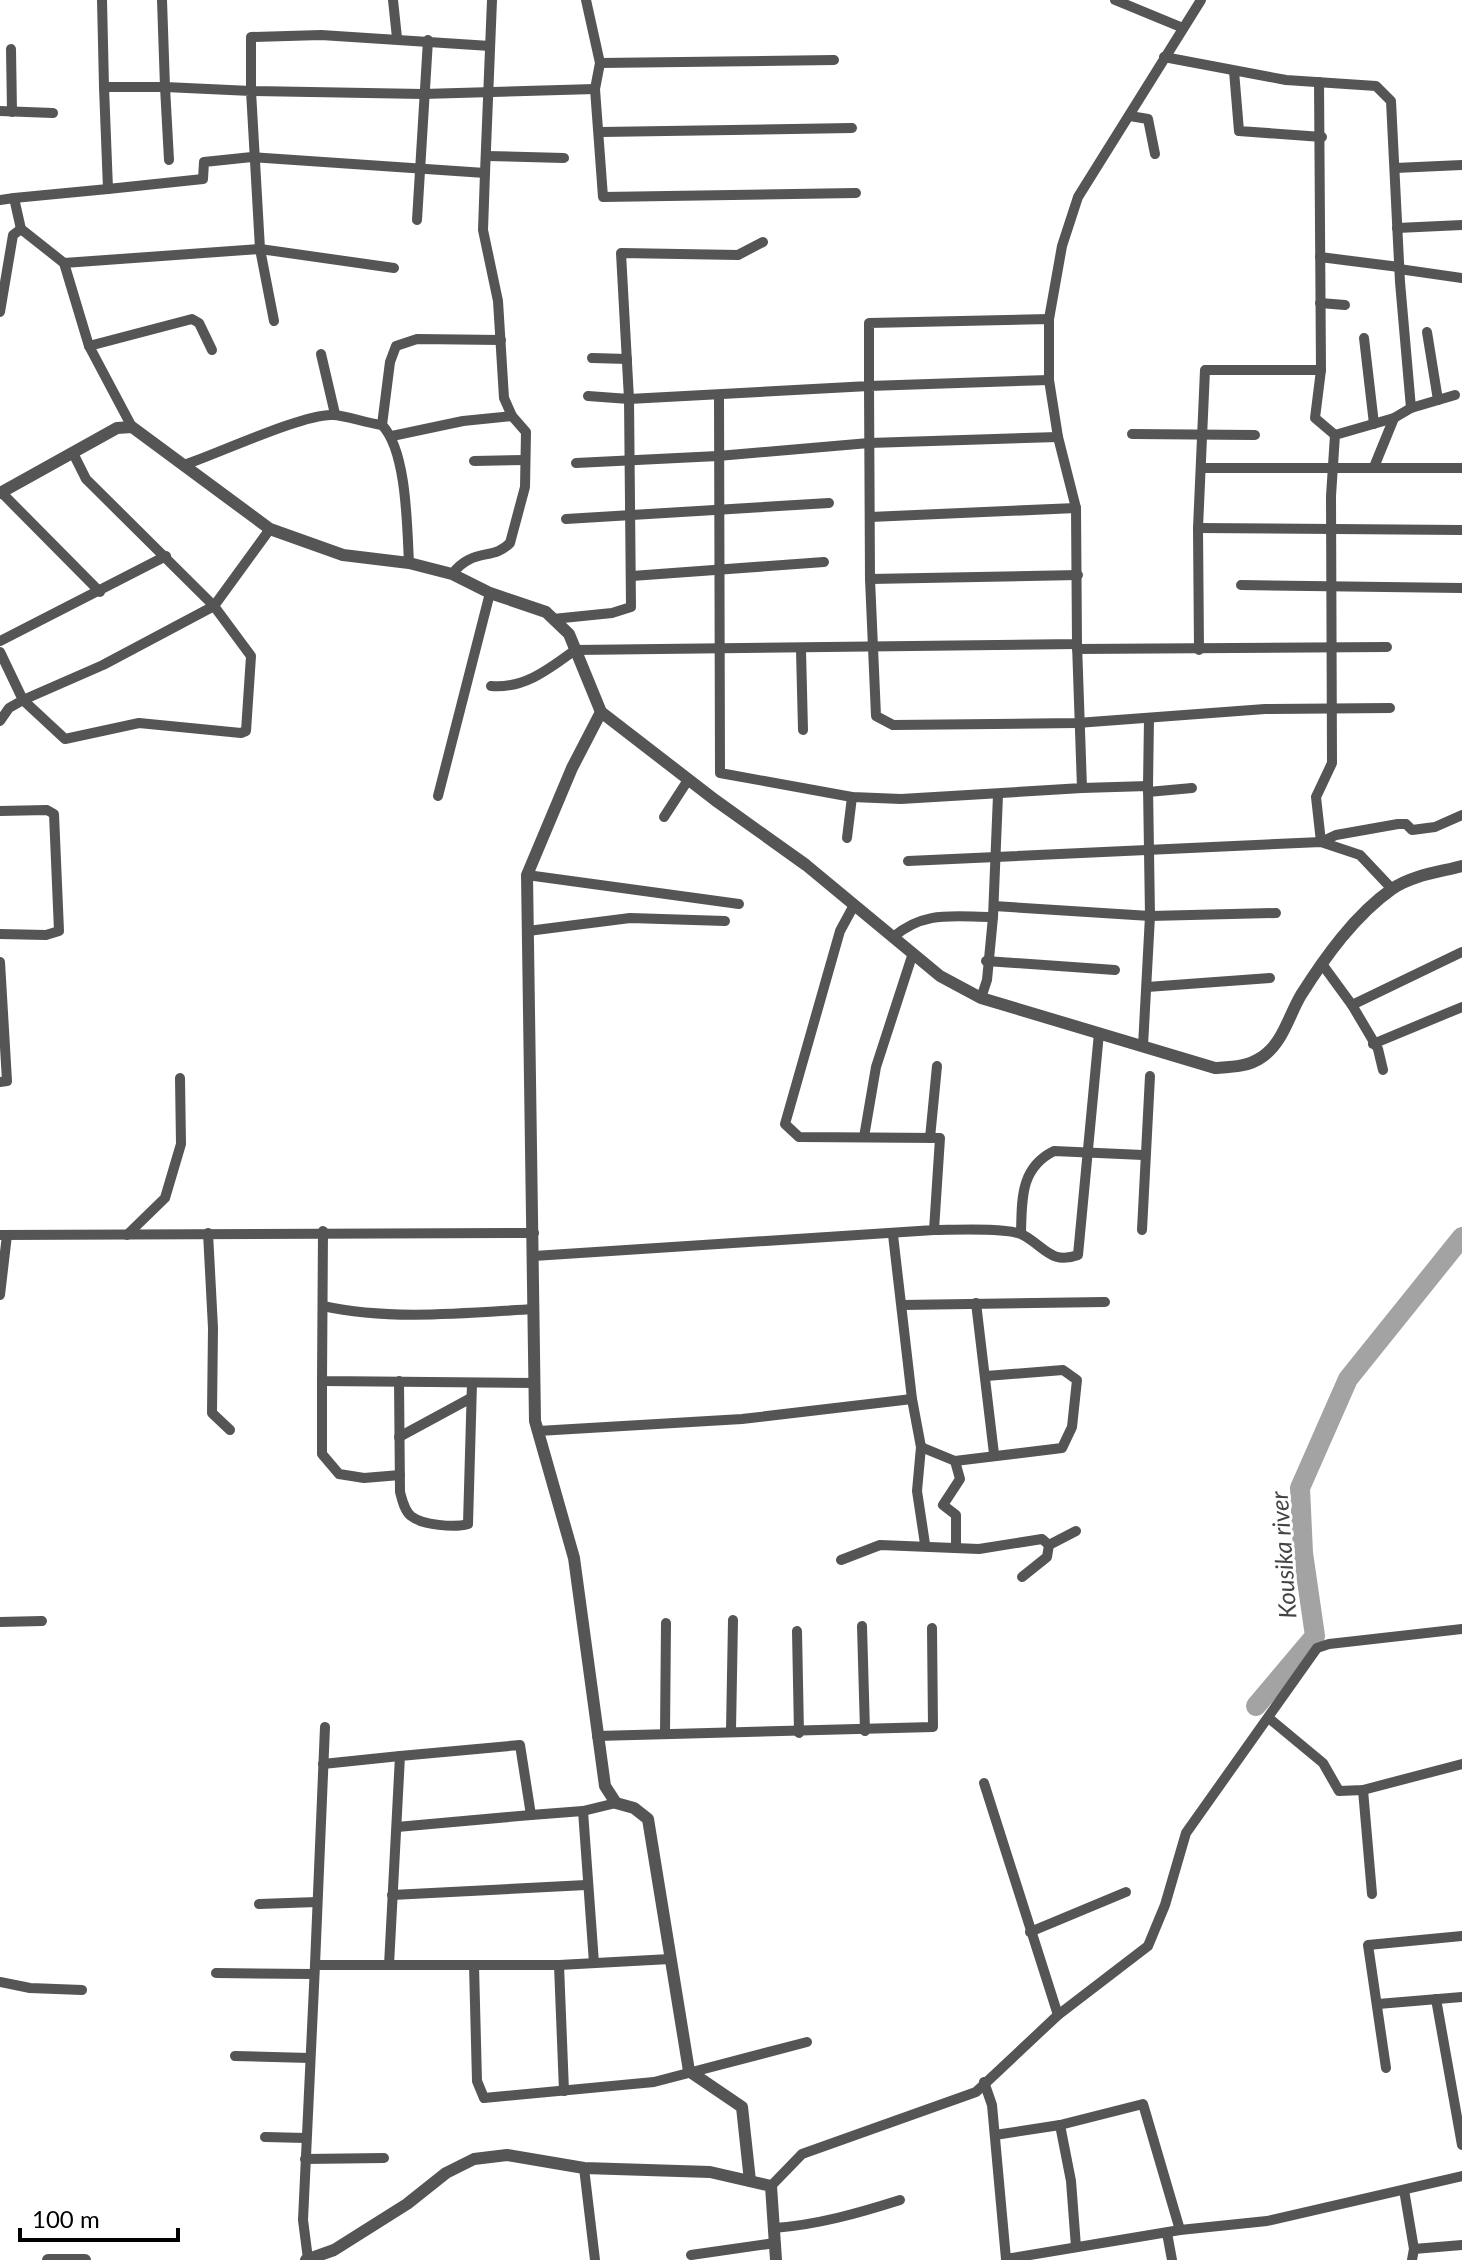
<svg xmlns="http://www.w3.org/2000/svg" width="1462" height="2260" font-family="Lato,sans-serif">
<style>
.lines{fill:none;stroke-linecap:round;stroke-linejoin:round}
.river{stroke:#a3a3a3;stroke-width:20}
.minor{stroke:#555;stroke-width:10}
.tertiary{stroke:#555;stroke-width:12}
.labels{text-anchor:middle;stroke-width:6;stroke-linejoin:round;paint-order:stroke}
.water-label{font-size:24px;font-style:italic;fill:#444;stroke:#fff}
</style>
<rect width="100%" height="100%" fill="#fff"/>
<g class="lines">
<!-- river -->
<polyline class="river" points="1256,1706 1315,1636 1303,1553 1300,1488 1348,1379 1462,1237"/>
<!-- minor -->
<g class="minor">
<polyline points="102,0 104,87"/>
<polyline points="393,0 397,38"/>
<polyline points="586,0 600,63 595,89 603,197 856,193"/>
<polyline points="1115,0 1183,28"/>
<polyline points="490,46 321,35 251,37 251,91 423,94 595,89"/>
<polyline points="11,49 12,112"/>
<polyline points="1164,57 1286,80 1376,86 1391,101 1400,282 1411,408 1394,418 1335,435 1331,496 1332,763 1316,797 1321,842"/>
<polyline points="600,63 834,60"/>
<polyline points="1234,71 1239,131 1322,137"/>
<polyline points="0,111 53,113"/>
<polyline points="1130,116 1148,119 1155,154"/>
<polyline points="601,132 852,128"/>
<polyline points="486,156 564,158"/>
<polyline points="1395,168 1462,165"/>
<polyline points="485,173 492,0"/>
<path d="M108,189L203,179L204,162L252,157L485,173L483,230L498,301L504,398L512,416L526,432L525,487L510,543C493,561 473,547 452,574"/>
<polyline points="14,198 108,189 104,87 165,87 169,160"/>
<polyline points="0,200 14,198 21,229 64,263 89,346 132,427"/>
<polyline points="417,220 428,40"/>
<polyline points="1397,228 1462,225"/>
<polyline points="1320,257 1399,267"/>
<polyline points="64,263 260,249 251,91 165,87 162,0"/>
<polyline points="1399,269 1462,278"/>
<polyline points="1320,303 1345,305"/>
<polyline points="0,312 13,235 21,229"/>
<polyline points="1049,319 1062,246 1078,197 1201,0"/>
<polyline points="274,321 260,249 394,268"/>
<polyline points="1427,332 1438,400"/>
<polyline points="1364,338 1374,424"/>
<polyline points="89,346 192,319 199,323 212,350"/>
<polyline points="321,354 335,414"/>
<polyline points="592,358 627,359"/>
<polyline points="1321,370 1315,418 1335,435"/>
<polyline points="1049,380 869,386 870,579 876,716 893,725 1077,723 1265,709 1390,708"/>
<polyline points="719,395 720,773 852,797 901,799 1082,788 1077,644"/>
<polyline points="588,396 629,399 621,253 738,255 763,242"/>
<polyline points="1411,408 1455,395"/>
<polyline points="382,425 390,362 396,346 417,339 501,340"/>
<polyline points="1132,434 1255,435"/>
<polyline points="392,436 463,421 512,416"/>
<polyline points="73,453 86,479 214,606 251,656 246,731 241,733 139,723 65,739 23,700 103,665 214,606 270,529"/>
<polyline points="474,461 525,460"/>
<polyline points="576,463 718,456 869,443 1058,437"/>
<path d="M184,465C217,454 305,413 333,415C344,415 366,423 382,425C407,451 407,527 409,563"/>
<polyline points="1374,467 1394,418"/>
<polyline points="1201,468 1462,468"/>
<polyline points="1,492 100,592"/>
<polyline points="870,517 1076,508"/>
<polyline points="566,519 829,503"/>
<polyline points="1198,528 1462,530"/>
<polyline points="632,576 824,562"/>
<polyline points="870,579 1078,575"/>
<polyline points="1241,585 1462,588"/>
<polyline points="0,641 166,556"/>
<polyline points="1077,649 1387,647"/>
<polyline points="801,650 803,730"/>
<polyline points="1199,650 1198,528 1205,370 1321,370 1319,82"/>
<polyline points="0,652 23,700 9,708 0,721"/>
<path d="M491,686C524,689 549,669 575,650L1077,644L1076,508L1058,437L1049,380V319L869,323V386L629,399L631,607L612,613L553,619"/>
<polyline points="1148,786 1149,718"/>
<polyline points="1082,788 1148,786 1150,916 1143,1046"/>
<polyline points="1148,792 1192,788"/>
<polyline points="438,796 490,593"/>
<polyline points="0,811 47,810 54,814 59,931 46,935 0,934"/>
<polyline points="664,817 688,780"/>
<polyline points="847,838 852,797"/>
<polyline points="1321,842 1336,835 1398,824 1406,824 1412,830 1435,827 1462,815"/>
<polyline points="908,861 1321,842 1360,855 1392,889"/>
<polyline points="527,875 739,904"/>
<polyline points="994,906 1150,916 1276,913"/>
<polyline points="528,931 630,918 725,921"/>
<path d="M893,937C925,910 953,917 993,917"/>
<polyline points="986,961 1115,970"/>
<polyline points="0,962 7,1081 0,1082"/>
<polyline points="1322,964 1352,1005 1462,952"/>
<polyline points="1147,987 1270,978"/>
<polyline points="981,998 987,980 993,917 998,795"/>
<polyline points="1352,1005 1378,1049 1383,1070"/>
<polyline points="1373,1044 1462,1007"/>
<polyline points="864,1137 876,1067 913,953"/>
<polyline points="930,1138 937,1066"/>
<path d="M934,1230C953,1230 1008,1227 1023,1235C1044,1246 1051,1265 1078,1255L1099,1033"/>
<polyline points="1142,1230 1150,1076"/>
<polyline points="323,1231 322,1381 535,1383"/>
<polyline points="208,1233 213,1328 212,1413 230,1430"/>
<path d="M1021,1233C1022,1199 1020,1168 1054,1151L1143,1155"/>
<polyline points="0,1235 534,1233"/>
<polyline points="127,1235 165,1198 181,1144 180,1078"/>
<polyline points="893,1235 912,1399 921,1447 917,1491 925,1544"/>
<polyline points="534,1256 934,1230 940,1138 799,1137 785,1124 840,931 853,907"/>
<polyline points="0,1295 7,1235"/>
<polyline points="976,1303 994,1454"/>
<polyline points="902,1305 1105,1302"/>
<path d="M323,1306C391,1321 465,1313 534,1309"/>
<polyline points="322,1381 322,1454 339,1474 364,1478 400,1475"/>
<path d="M399,1381L400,1492C402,1499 404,1510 411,1516C422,1525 455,1528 468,1524L472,1383"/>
<polyline points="538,1431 742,1419 912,1399"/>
<polyline points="399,1437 471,1398"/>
<polyline points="921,1447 955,1461 1062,1448 1072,1427 1077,1380 1063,1370 986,1376"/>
<polyline points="955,1461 960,1479 943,1505 956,1515 956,1547"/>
<polyline points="841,1560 880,1545 979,1549 1042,1539 1049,1545"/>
<polyline points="1022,1577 1047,1557 1049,1545 1076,1531"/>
<polyline points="0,1622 42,1621"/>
<polyline points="862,1626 865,1731"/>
<polyline points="797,1631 799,1733"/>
<polyline points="1270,1719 1323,1763 1339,1791 1363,1790 1462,1764"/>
<polyline points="731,1730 733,1620"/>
<polyline points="665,1734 666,1623"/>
<polyline points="597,1736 933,1727 932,1628"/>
<polyline points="323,1764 400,1756"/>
<polyline points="984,1783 1058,2015"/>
<polyline points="1363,1790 1372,1894"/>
<polyline points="583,1811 594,1963"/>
<polyline points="397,1827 531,1815"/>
<polyline points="392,1895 586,1885"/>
<polyline points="259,1904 317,1902"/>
<polyline points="1030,1932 1126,1892"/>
<polyline points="315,1965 325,1727"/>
<polyline points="389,1965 400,1756 520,1745 531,1815 583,1811 616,1803"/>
<polyline points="474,1965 477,2081 484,2098 654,2082 807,2042"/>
<polyline points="559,1965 564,2091"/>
<polyline points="216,1973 314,1974"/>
<polyline points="0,1982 30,1988 82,1990"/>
<polyline points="1436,1999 1462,2145"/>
<polyline points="1378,2004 1462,1997"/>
<polyline points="235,2056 310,2058"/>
<polyline points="1386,2068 1368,1945 1462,1936"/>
<polyline points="984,2082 992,2105 1006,2259 1180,2230 1267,2221 1462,2176"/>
<polyline points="1060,2125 1071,2181 1076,2247"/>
<polyline points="995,2135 1060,2125 1143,2104 1180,2230"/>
<polyline points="265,2137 306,2138"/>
<polyline points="305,2159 384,2158"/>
<polyline points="584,2168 595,2260"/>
<polyline points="771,2186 802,2154 976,2092 1058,2015 1148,1946 1165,1905 1186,1833 1317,1648 1329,1644 1462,1629"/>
<polyline points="1404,2190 1414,2249 1412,2260"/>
<path d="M774,2228C817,2225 859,2213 900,2200"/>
<polyline points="1167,2233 1172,2260"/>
<polyline points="1414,2249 1462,2245"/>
<polyline points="691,2255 775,2243"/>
<polyline points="308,2259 303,2220 315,1965 559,1965 670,1959"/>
</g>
<!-- tertiary -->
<g class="tertiary">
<path d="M0,493L117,428L132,427L270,529L343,555L409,563L452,574L490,593L546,612L569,634L601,712L715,800L806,865L940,976L981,998L1215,1068C1231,1067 1248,1067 1262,1057C1283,1043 1289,1015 1301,995C1325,957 1355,915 1392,889C1412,875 1440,872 1462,866"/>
<polyline points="601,712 572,768 527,875 535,1421 574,1558 605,1786 616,1803 634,1808 648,1819 689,2071 742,2107 750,2181"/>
<polyline points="48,2260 85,2260"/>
<polyline points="306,2260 334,2250 407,2204 446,2173 474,2159 507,2155 584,2168 710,2172 771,2186 776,2260"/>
</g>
</g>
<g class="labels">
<!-- water labels -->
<g class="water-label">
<text transform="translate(1284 1555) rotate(-94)" y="8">Kousika river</text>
</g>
</g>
<!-- scale -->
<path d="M20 2228v12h158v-12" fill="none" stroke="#000000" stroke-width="4"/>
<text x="32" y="2228" font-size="24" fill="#000000" stroke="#ffffff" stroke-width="6" paint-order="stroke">100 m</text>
</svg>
